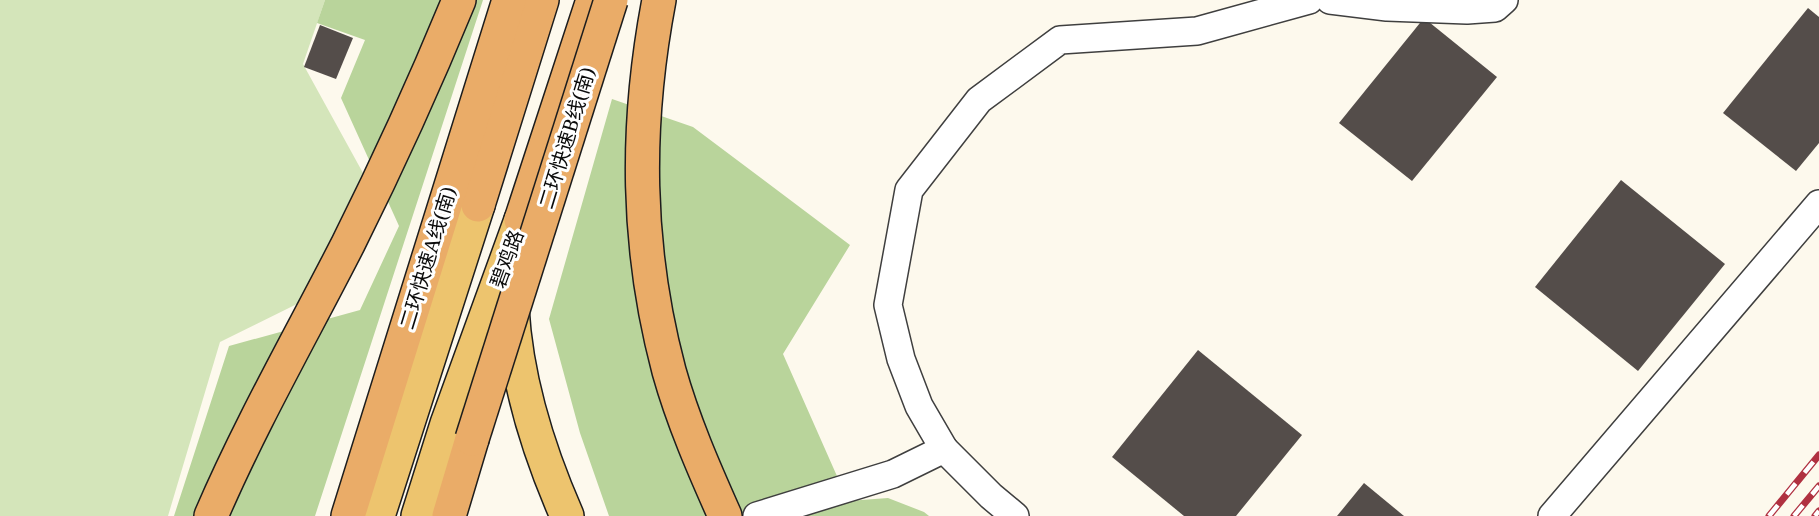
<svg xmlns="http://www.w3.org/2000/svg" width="1819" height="516" font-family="'Noto Serif','Noto Sans SC',serif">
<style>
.green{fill:#d4e5ba}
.forest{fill:#b9d49b}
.building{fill:#544d4a}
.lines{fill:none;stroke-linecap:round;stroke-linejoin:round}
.minor-casing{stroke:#3f3f3f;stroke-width:30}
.primary-casing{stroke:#1d1d1d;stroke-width:36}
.trunk-casing{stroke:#1d1d1d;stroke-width:36}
.minor{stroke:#fff;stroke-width:27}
.primary{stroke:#edc46e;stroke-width:33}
.trunk{stroke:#eaac68;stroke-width:33}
.rail-casing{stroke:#b03141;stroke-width:7}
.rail{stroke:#fff;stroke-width:4.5;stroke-dasharray:14;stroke-linecap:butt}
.trunk-bridge-casing{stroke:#1d1d1d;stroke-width:36;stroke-linecap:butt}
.trunk-bridge{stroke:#eaac68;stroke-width:33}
.labels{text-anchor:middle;stroke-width:6;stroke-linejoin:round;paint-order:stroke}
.street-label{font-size:20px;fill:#0c0c0c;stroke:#fff}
</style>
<rect width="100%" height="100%" fill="#fdf9ed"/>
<!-- green -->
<polygon class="green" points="0,0 325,0 303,64 363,173 299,303 220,342 168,516 0,516"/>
<!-- forest -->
<g class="forest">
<polygon points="325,0 483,0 315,516 174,516 229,346 360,310 399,226 341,98 365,40 317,23"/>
<polygon points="612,99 693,127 850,245 783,354 848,501 888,498 924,512 929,516 609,516 580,433 549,319"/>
</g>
<!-- building -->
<g class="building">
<polygon points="1808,8 1819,17 1819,143 1796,171 1723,113"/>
<polygon points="1424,18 1497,77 1412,181 1339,123"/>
<polygon points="320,25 353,38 336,79 304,67"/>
<polygon points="1621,180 1725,264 1638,371 1535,287"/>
<polygon points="1198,350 1302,435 1236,516 1184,516 1112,457"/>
<polygon points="1364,483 1404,516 1337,516"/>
</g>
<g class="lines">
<!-- minor casing -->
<g class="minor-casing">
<g id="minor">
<polyline points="1330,0 1387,7 1467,10 1495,8 1504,0"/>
<polyline points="757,516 893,474 944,449"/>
<polyline points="1015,516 991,496 944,449 919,406 901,359 888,305 909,190 979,100 1060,40 1197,31 1309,0"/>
<polyline points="1552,516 1819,204"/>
</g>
</g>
<!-- primary casing -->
<g class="primary-casing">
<g id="primary">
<path d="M512,308C516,380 538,450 567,516"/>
<polyline points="378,516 478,205"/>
<polyline points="418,516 447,424 521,220"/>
</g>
</g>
<!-- trunk casing -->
<g class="trunk-casing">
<g id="trunk">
<path d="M659,0C635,126 636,247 669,371C683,421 704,469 725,516"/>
<polyline points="478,205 542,0"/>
<polyline points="521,220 593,0"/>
<path d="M211,516C251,423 302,334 348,244C388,164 425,83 459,0"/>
<polyline points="348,516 509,0"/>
<polyline points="449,516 472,439"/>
</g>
</g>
<!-- minor -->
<use href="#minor" class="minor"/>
<!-- primary -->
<use href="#primary" class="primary"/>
<!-- trunk -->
<use href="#trunk" class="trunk"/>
<!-- rail casing -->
<g class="rail-casing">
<g id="rail">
<polyline points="1769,516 1819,455"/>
<polyline points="1794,516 1819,486"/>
<polyline points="1815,516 1819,511"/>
</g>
</g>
<!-- rail -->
<use href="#rail" class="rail"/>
<!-- trunk-bridge casing -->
<g class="trunk-bridge-casing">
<polyline id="trunk-bridge" points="472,439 611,0"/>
</g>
<!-- trunk-bridge -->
<use href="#trunk-bridge" class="trunk-bridge"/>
</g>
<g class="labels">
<!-- street labels -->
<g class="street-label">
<text transform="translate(567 138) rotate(-73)" y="7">二环快速B线(南)</text>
<text transform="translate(428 258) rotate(-73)" y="7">二环快速A线(南)</text>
<text transform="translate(507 259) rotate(-70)" y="7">碧鸡路</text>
</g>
</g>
</svg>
